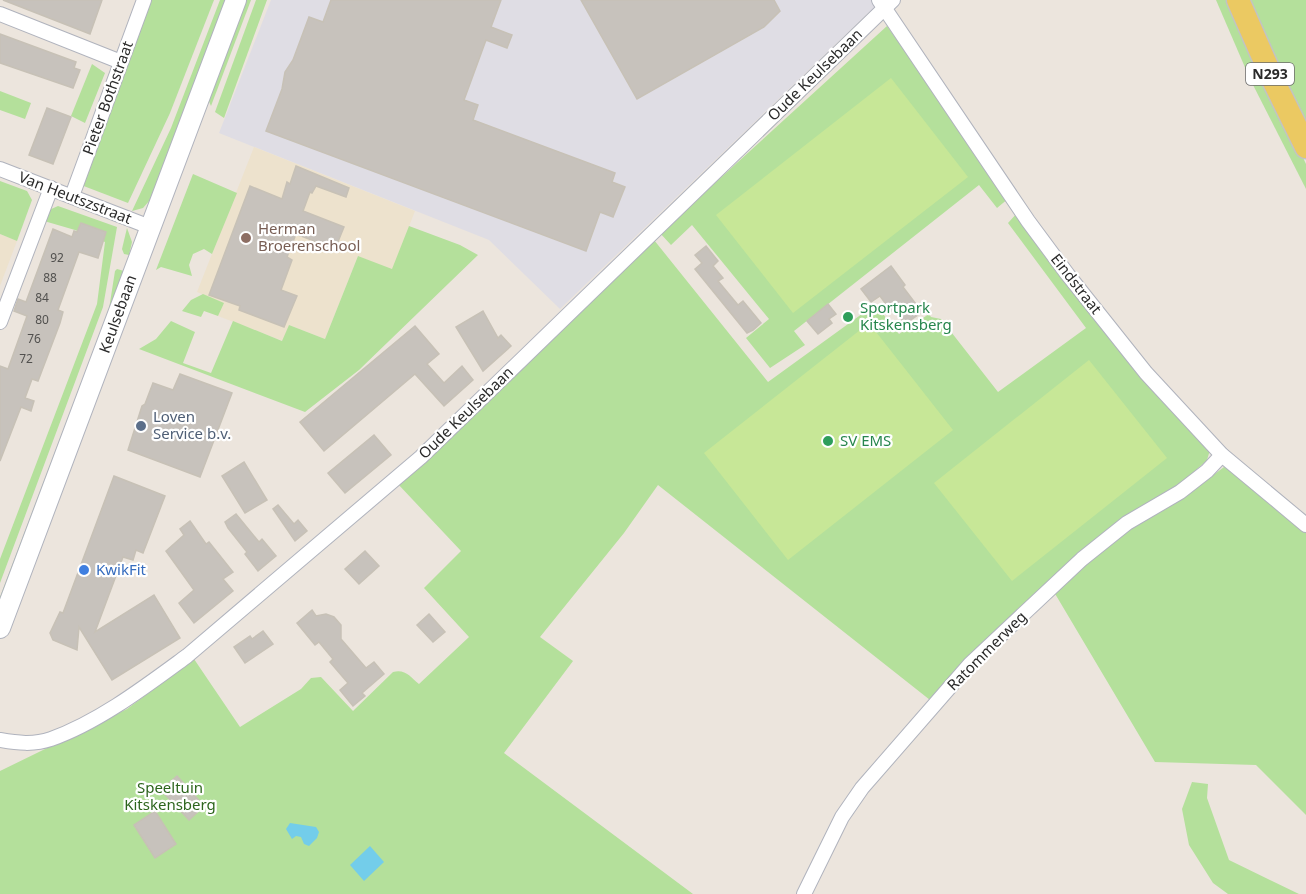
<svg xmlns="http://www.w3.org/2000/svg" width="1306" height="894" font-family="'Noto Sans',sans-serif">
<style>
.industrial{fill:#dfdde4}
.education{fill:#ede2cd}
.green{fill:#b4e09b}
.pitch{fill:#c7e797}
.water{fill:#73cdea}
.building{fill:#c7c2bc;stroke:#c7c1b6;stroke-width:1.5}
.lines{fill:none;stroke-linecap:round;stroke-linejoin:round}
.street-casing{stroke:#b0b3bd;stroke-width:16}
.secondary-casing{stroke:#b0b3bd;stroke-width:22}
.primary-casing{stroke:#c3c3c3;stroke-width:25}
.street{stroke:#fff;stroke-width:14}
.secondary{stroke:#fff;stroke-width:20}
.primary{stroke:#ebc962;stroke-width:22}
.education-dot{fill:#8d6e63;stroke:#fff;stroke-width:2}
.leisure-dot{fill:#2e9e5b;stroke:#fff;stroke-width:2}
.service-dot{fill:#5c6f8a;stroke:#fff;stroke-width:2}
.shop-dot{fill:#3f7fe0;stroke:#fff;stroke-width:2}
.labels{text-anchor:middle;stroke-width:4.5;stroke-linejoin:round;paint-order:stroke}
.number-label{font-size:12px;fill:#51504e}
.shield{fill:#fff;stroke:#6a6a6a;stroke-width:1.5}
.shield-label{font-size:14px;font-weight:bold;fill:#2a2a2a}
.street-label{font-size:15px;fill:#2a2a2a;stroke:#fff}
.education-label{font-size:15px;fill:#785e54;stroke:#fff;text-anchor:start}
.leisure-label{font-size:15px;fill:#27864d;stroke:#fff;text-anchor:start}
.service-label{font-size:15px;fill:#4e5e75;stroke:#fff;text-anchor:start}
.shop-label{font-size:15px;fill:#366cbe;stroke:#fff;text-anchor:start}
.park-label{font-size:15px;fill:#2d651d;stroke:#fff}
</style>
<rect width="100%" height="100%" fill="#ece5dd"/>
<polygon class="industrial" points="271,0 887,0 868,13 560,309 489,240 219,133"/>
<g class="education">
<polygon points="254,147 415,211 392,270 358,256 325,339 289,325 283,341 218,316 223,303 197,292"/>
<polygon points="0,234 17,241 0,286"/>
</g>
<g class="green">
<polygon points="150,0 214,0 170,113 128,203 81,185"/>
<polygon points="220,0 227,0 150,200 143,208 132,211 171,128"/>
<polygon points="244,0 251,0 211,106 208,99"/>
<polygon points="256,0 267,0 224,118 215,112"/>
<polygon points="1216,0 1228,0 1306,164 1306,189 1250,79"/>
<polygon points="1249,0 1306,0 1306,124 1256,15"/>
<polygon points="887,26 1009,198 997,208 979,185 794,331 805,345 770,368 746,338 769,319 692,225 671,245 660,233"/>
<polygon points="92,64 105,73 85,123 71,116"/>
<polygon points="0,91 31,103 25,119 0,110"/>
<polygon points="193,174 237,193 212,254 204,249 193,254 189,265 192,276 161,267 156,270"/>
<polygon points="0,181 27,191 32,200 17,241 0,234"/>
<polygon points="58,206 117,227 103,307 0,583 0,559 97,304 105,242 75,230 44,221 49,210"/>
<path d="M1018 212 1210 450 1207 460 1184 481 1116 523 962 664 930 700 658 485 624 533 540 637 573 661 504 753 693 894H0V771L127 709 194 659 240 727 301 689 311 678 321 677 353 711 393 672C406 669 410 677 419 684L469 637 424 588 461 551 397 483 654 240 768 382 866 311 879 309 899 334 929 314 931 317 941 319 998 392 1086 328 1008 223Z"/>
<polygon points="409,226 460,245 478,255 359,370 305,412 139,349 156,339 171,321 195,332 183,363 211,373 233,321 282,341 289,325 325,339 358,256 392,269"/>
<polygon points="127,228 132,242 129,255 124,254 122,249"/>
<polygon points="117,269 124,271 0,603 0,597 109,309 115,271"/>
<polygon points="203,294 224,303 218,316 204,311 201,317 182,311 191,300"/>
<polygon points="1224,467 1232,468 1306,529 1306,815 1256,765 1155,762 1054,592 1123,534 1187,495"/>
<polygon points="1192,782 1208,784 1207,798 1229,860 1299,894 1228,894 1213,883 1189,845 1182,809"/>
</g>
<g class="pitch">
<polygon points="891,78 968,177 793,313 716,215"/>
<polygon points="869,323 953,430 788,560 704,453"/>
<polygon points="1089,360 1167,458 1012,581 934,483"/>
</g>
<g class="water">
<polygon points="290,823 316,827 319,832 317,838 309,846 304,844 301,837 296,836 292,839 286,829"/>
<polygon points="370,846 384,862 364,881 350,865"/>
</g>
<g class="building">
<polygon points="3,0 102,0 90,34"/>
<polygon points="331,0 501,0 491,27 512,35 507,48 486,40 464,100 478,105 473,120 615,173 612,182 625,187 613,217 600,212 586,251 266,131 282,89 285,72 293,60 309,17 323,22"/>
<polygon points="581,0 774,0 780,11 764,27 637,99"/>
<polygon points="0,34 76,62 74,68 80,70 73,88 0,63"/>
<polygon points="47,108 71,117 53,164 29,155"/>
<polygon points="296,166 349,188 346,197 316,186 312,193 310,192 303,211 344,227 335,249 296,234 287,257 292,260 281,290 297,296 284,327 239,310 240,306 209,295 250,186 282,199 287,182 290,184"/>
<polygon points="81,223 106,232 98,258 79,252 58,310 63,312 60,323 38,381 32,379 25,398 34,401 31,411 21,407 0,461 0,366 8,369 27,316 14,311 18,299 26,302 53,229 72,237 74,231 77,232"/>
<polygon points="706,246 718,261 713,266 723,278 718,281 738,305 743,301 761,323 753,330 747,333 695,269 702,263 695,255"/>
<polygon points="891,266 905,285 903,287 922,312 905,324 894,309 891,311 880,296 871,302 861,289"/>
<polygon points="828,304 836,314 829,319 832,323 818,334 807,321"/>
<polygon points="483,311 498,338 501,335 511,346 483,371 456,327"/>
<polygon points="415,326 439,354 427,364 444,383 462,366 473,380 444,406 415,374 324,451 300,422"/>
<polygon points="180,374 232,393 200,477 128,450 142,406 145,404 153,383 173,390"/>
<polygon points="374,435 391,455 345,493 328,473"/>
<polygon points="244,462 267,500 245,513 222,476"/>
<polygon points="114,476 165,496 143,553 136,550 133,560 123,557 95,632 154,595 180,638 112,680 79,627 77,650 53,640 50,633 60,612 63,613"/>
<polygon points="278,505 294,524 298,520 307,531 295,541 273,509"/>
<polygon points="236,514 259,542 262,539 276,556 258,571 245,554 247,552 228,528 225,522"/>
<polygon points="190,521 206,544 209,542 233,572 223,579 233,591 194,623 179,603 194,590 166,551 184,535 180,529"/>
<polygon points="365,551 379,566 359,584 345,569"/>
<polygon points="312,610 316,616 326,614 334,617 341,625 341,639 366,668 374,662 384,674 362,693 365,696 353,706 340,690 348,683 330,662 333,659 319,642 315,645 297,623"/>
<polygon points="429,614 445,632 433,642 417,625"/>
<polygon points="263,631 273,644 245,663 234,647 250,636 252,639"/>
<polygon points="177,776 204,806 189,820 161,790"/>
<polygon points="155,811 176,844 155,858 134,825"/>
</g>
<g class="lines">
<g class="street-casing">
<g id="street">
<polyline points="879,0 1028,221 1068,275 1146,373 1222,455 1306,525"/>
<polyline points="0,14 121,62"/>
<polyline points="0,169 150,227"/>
<polyline points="72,196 144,0"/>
<polyline points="0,322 51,188"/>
<path d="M0 740C17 743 34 745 51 739 99 722 146 686 187 656L421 457 893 0"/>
<polyline points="804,894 842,817 862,788 970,664 1082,559 1127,523 1180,492 1207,471 1222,455"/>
</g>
</g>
<g class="secondary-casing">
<polyline id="secondary" points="0,628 236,0"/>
</g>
<g class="primary-casing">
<polyline id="primary" points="1238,0 1273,80 1306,147"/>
</g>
<use href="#street" class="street"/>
<use href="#secondary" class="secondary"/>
<use href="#primary" class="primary"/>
</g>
<circle class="education-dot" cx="246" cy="238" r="6"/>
<g class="leisure-dot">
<circle cx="848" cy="317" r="6"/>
<circle cx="828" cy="441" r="6"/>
</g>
<circle class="service-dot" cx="141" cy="426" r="6"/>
<circle class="shop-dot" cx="84" cy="570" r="6"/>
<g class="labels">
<g class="number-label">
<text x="57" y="262">92</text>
<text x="50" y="282">88</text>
<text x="42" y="302">84</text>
<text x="42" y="324">80</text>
<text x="34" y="343">76</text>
<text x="26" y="363">72</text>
</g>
<rect class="shield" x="1246" y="63" width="48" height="22" rx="4.5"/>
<g class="shield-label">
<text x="1270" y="79">N293</text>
</g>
<g class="street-label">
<text transform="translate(815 75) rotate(-44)" y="5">Oude Keulsebaan</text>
<text transform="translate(108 98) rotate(-70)" y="5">Pieter Bothstraat</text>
<text transform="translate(75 198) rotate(21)" y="5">Van Heutszstraat</text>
<text transform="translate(1076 284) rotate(52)" y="5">Eindstraat</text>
<text transform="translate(118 314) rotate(-70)" y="5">Keulsebaan</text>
<text transform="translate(466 413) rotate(-44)" y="5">Oude Keulsebaan</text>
<text transform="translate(987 651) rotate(-45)" y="5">Ratommerweg</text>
</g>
<g class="education-label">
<text x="258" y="234">Herman<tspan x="258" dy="17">Broerenschool</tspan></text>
</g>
<g class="leisure-label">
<text x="860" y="313">Sportpark<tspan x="860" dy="17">Kitskensberg</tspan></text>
<text x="840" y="446">SV EMS</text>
</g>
<g class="service-label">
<text x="153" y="422">Loven<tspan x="153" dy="17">Service b.v.</tspan></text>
</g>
<g class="shop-label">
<text x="96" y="575">KwikFit</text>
</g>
<g class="park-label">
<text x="170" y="793">Speeltuin<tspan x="170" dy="17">Kitskensberg</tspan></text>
</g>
</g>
</svg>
